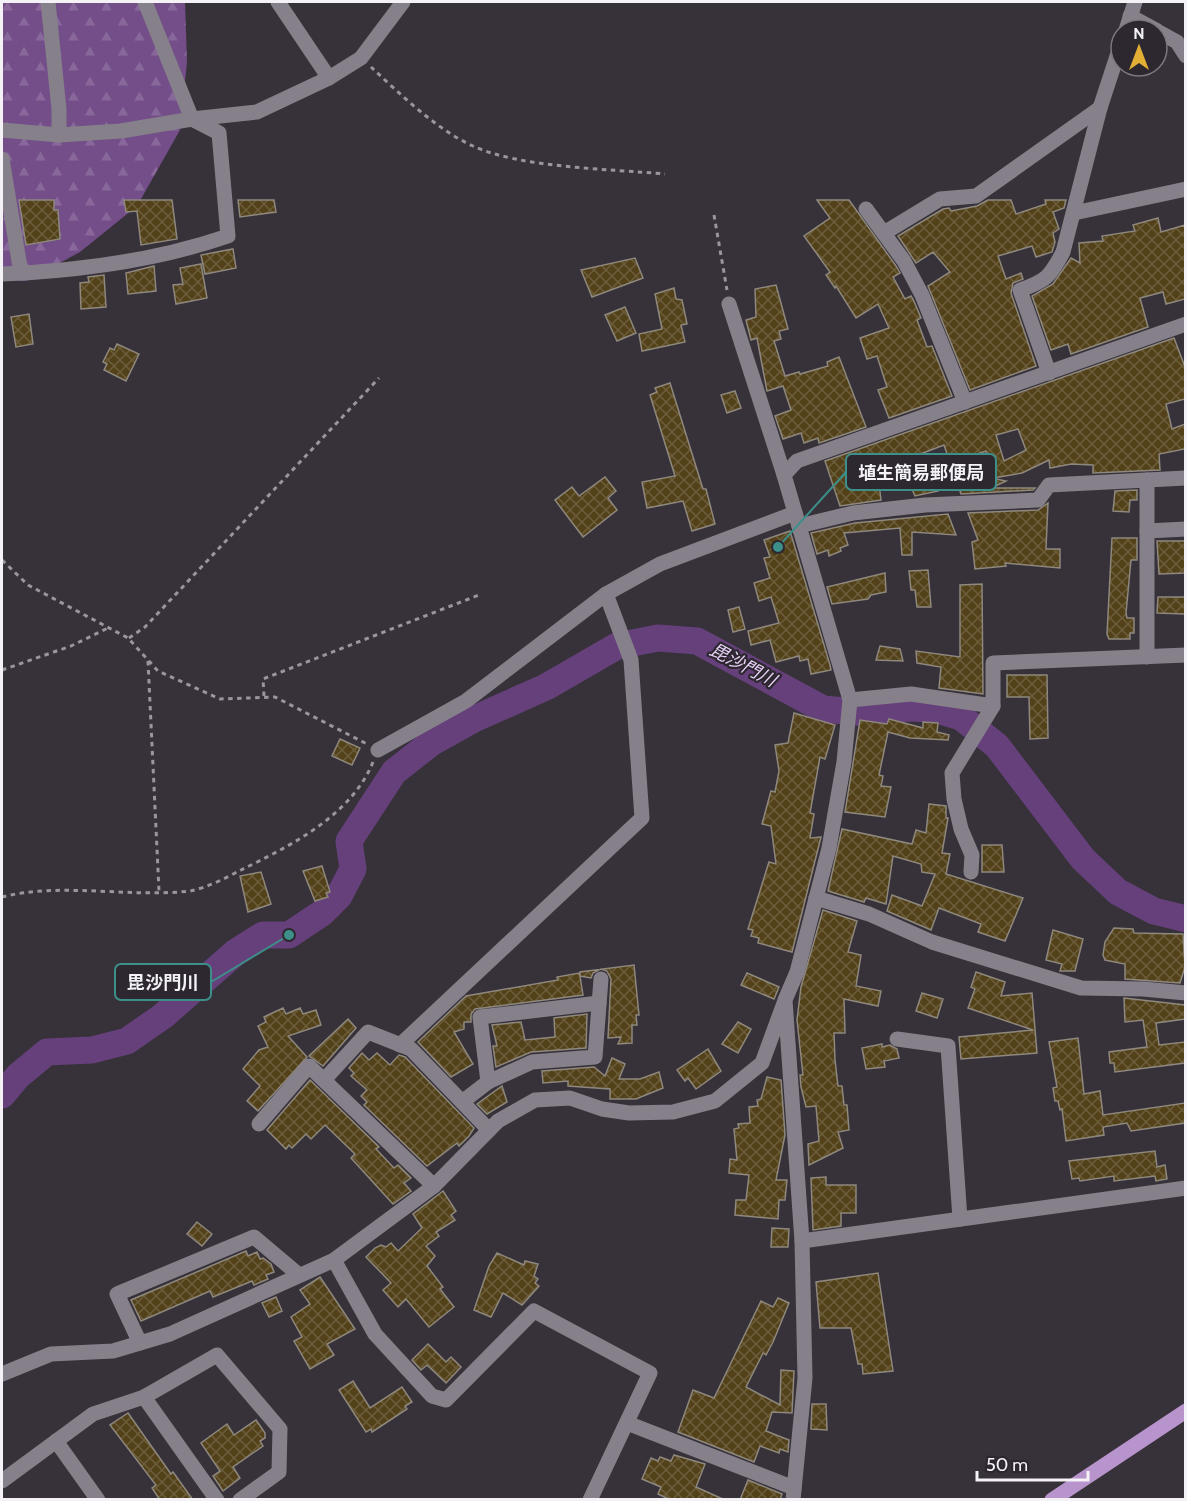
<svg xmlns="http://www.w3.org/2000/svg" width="1187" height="1501" font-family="Cabin,'Noto Sans JP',sans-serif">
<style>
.forest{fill:url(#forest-firs)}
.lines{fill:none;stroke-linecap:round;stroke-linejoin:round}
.river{stroke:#65407a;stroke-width:27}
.building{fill:url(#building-cross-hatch);stroke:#8e887d;stroke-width:1.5;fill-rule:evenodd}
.path{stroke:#9a969d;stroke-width:3;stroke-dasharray:4.5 4.5;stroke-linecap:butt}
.minor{stroke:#86808a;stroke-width:15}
.major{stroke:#b794cb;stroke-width:15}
.labels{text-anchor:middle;stroke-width:4.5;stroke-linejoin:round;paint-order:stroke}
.water-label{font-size:18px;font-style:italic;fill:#e8d2f6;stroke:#2d2730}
.leader{fill:none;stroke:#3d8f89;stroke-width:2}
.callout-dot{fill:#3d8f89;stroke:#2d2730;stroke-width:2}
.callout{fill:#2d2730;stroke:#3d8f89;stroke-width:2}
.callout-label{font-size:18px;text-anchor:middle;font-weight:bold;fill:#f4f1f7}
</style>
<defs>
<pattern id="forest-firs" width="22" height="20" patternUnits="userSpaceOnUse" patternTransform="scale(1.5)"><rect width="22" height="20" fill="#734e89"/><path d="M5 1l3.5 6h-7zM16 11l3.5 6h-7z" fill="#88689a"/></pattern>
<pattern id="building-cross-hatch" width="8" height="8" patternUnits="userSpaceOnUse" patternTransform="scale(1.5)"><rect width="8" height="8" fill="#534119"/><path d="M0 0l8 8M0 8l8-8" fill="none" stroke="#6c5d3b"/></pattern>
</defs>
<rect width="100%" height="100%" fill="#37313a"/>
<polygon class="forest" points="2,2 185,2 187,62 180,130 137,206 80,252 26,281 2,279"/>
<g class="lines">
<polyline class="river" points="2,1095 18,1076 47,1052 92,1050 127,1041 163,1016 236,952 263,935 289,935 322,913 339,896 353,869 349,841 394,772 431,743 474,719 546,687 617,646 658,638 697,641 823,709 868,713 908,708 934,709 961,717 997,746 1083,859 1118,892 1154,911 1186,919"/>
</g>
<g class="building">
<polygon points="19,200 54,200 54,210 58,210 60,239 26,245"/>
<polygon points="124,200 172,200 177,239 141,245 137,211 126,212"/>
<polygon points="238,200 274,200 276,212 240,217"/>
<polygon points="817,200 849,200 896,266 900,273 893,277 905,299 911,296 913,299 921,318 917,320 927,347 932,346 952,396 889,418 878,390 887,387 877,356 867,359 860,338 889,328 878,304 856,318 836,286 835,288 826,275 830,272 804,236 830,218"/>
<polygon points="988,200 1011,200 1016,214 1046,204 1045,200 1066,200 1064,208 1053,212 1059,229 1053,233 1055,242 1052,252 1036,257 1032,246 998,256 1006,279 1021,273 1023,279 1013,283 1011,293 1036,366 970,390 928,286 950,272 933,252 916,263 898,236 943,209 949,208 951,211 977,206"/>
<polygon points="1158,218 1161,232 1185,225 1185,299 1166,304 1163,292 1140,298 1148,327 1071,354 1068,344 1051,350 1032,296 1053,284 1071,258 1080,263 1079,243 1103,241 1102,236 1135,231 1133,225"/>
<polygon points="233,249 236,268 205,274 201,255"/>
<polygon points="635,258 643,278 592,297 581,270"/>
<polygon points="201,264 207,298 176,304 173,285 183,284 180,268"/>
<polygon points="154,266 156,291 128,294 126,273"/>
<polygon points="104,275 106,307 81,309 80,283 89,282 88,277"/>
<polygon points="776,285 788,329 779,331 781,339 774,341 785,376 799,372 800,374 828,366 827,362 839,357 866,427 819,443 818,438 804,443 801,433 783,439 775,416 791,410 783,386 767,391 757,338 751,340 746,320 756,317 755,289"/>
<polygon points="674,288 676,299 682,300 687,324 681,325 685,342 642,351 639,334 662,329 655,294"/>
<polygon points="625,307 636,333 617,341 605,315"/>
<polygon points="29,314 33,344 16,347 11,317"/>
<path d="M1174 338 1185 367V399L1166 404 1172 429 1185 424V449L1159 454 1160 470 1093 473V465L1071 464 1050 468 1049 460 1022 473 994 478 986 451 963 459 970 480 981 476 1006 481 991 488H1035L1033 490 961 494 944 445 923 453 938 491 915 496 906 475 879 484 881 500 840 506 825 461ZM1018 429 1026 450 1004 461 996 435Z"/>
<polygon points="117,344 139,354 126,381 104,370 107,364 103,362 110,348 114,350"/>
<polygon points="670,383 703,489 706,489 715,524 692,531 683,501 647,508 642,482 675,476 650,395 657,392 655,388"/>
<polygon points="735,391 741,408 727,413 721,395"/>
<polygon points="605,477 616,491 608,498 617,510 583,537 555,500 572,487 579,496"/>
<polygon points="1137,490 1137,500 1130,500 1129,512 1113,511 1115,491"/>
<polygon points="1048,503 1046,549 1060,549 1060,568 1005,563 1006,566 975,569 972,542 978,540 968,513 1038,510"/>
<polygon points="948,514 956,535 912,532 912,555 902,555 900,528 844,533 848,545 840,548 841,551 829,556 828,550 817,554 811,533 855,523"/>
<polygon points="790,531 830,665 831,670 811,674 808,659 800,661 799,656 776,662 770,640 751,645 748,631 779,623 771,597 759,601 754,583 770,578 764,558 770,557 764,540"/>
<polygon points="1112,538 1137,538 1137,560 1131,560 1126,613 1127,618 1134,618 1134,633 1130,633 1130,639 1109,639 1107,634"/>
<polygon points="1157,541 1185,541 1185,573 1159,574"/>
<polygon points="928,570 931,607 917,607 915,590 911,590 909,571"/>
<polygon points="885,573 886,592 871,595 868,599 832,604 827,587"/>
<polygon points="982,584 983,694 939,688 941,667 917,663 916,651 960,657 960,585"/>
<polygon points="1158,597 1185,597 1185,614 1157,613"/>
<polygon points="739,607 745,629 733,632 728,610"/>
<polygon points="880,646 900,649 903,661 876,660"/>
<polygon points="1007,675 1047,675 1048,738 1030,739 1029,697 1007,697"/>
<polygon points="794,713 835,725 825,759 820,757 810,813 814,814 810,838 821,837 792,952 758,943 759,938 751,936 753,930 748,929 769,862 776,864 771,826 762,824 771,791 775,792 779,771 775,745 788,743"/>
<polygon points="889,719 923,728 923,722 938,723 937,732 949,735 948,740 910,738 888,732 879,775 883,776 881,786 891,787 885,817 845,812 860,720 887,724"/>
<polygon points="340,739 360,748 352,765 332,756"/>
<polygon points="929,804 946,806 946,818 948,818 942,853 950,854 946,874 1023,898 1005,941 978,932 981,924 939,908 931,930 887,911 892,895 922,906 935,874 922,872 921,864 893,856 886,904 866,898 864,902 828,891 842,829 912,844 916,830 926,833"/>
<polygon points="982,845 1002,845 1004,872 982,872"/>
<polygon points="322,866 330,892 326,893 328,897 315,901 303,871"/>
<polygon points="261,872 271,904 248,912 240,876"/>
<polygon points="823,910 857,921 848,952 861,955 856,986 881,991 878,1006 844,999 845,1033 834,1033 835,1060 838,1086 842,1086 844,1105 847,1105 849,1130 838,1132 843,1148 809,1165 808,1144 819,1141 816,1106 806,1107 801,1087 800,1075 803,1075 797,1020 801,987"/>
<polygon points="1114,928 1133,929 1134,933 1183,934 1185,967 1180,983 1125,979 1125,964 1105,960 1103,955 1105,942"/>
<polygon points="1053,930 1083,939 1075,971 1060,971 1062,964 1046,960"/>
<polygon points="634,965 639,1015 636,1015 637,1025 632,1025 632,1043 618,1044 621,1037 608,1038 611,979 607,971 601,969 593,973 591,978 580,976 583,995 475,1009 471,1014 471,1022 464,1022 464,1029 454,1032 473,1064 451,1077 418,1042 466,996 558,980 557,977 579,973 580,976 580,972"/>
<polygon points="976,972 1005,982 1001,996 1032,993 1037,1053 961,1059 959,1037 1033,1030 968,1008 975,989 971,987"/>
<polygon points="747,973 779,987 774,999 741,985"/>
<polygon points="922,993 943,999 937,1018 916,1011"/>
<polygon points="1124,998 1185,1005 1185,1019 1156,1023 1159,1045 1185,1042 1185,1063 1115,1072 1114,1063 1110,1063 1109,1052 1147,1047 1143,1020 1125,1022"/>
<polygon points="283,1008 286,1014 300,1008 303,1014 316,1010 321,1025 288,1036 307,1057 258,1111 247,1101 260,1086 243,1069 259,1050 268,1047 258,1026 266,1022 264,1017"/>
<polygon points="587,1014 586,1048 531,1052 496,1067 493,1046 497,1046 492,1025 521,1022 525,1040 555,1037 554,1018"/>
<polygon points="348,1019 356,1028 323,1066 309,1056"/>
<polygon points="738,1022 751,1029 738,1053 722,1044"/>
<polygon points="1078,1038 1084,1094 1100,1091 1103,1115 1185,1103 1185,1123 1131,1131 1127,1123 1103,1127 1104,1135 1066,1141 1062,1109 1060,1110 1058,1101 1055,1101 1053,1088 1057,1087 1049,1042"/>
<polygon points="882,1044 882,1047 890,1045 897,1049 899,1058 884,1061 885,1067 866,1069 862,1048"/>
<polygon points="708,1049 721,1071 696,1089 688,1078 685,1081 677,1070"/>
<polygon points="362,1053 369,1060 377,1053 390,1065 399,1055 405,1057 474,1128 469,1136 459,1146 457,1143 427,1166 364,1105 367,1102 361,1096 367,1090 351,1076 354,1073 349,1068"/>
<polygon points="612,1058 625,1064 619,1079 640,1079 659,1072 663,1088 636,1099 610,1099 610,1089 568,1086 568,1081 543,1083 542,1071 594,1067 605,1076"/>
<polygon points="767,1077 781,1080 785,1135 776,1180 787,1180 785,1200 779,1200 778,1219 735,1215 736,1200 746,1200 749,1175 729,1173 730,1159 737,1160 734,1129 739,1128 738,1124 750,1123 749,1107 758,1106 757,1100 761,1099"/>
<polygon points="310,1080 379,1147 376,1149 394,1168 398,1165 411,1178 404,1183 411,1191 393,1204 351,1158 355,1154 325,1125 311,1139 306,1134 292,1148 289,1145 286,1149 267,1130"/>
<polygon points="502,1086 507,1102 487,1114 477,1104"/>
<polygon points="1155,1151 1157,1167 1165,1165 1167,1179 1156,1181 1155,1176 1114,1181 1114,1176 1080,1181 1079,1178 1072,1179 1069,1161"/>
<polygon points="826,1177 826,1185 856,1185 856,1213 841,1213 841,1226 813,1230 811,1178"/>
<polygon points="443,1191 456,1211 451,1215 455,1220 436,1232 439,1236 426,1246 435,1256 427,1266 443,1287 440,1289 454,1307 429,1327 406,1299 398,1307 383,1290 391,1283 366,1257 375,1248 381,1245 386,1247 391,1243 398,1251 422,1228 413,1214"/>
<polygon points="197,1222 212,1234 202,1246 187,1234"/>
<polygon points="772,1228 789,1229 788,1247 771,1247"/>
<polygon points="246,1251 248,1256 257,1252 260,1259 263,1258 271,1264 274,1272 266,1275 268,1279 254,1285 252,1281 213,1297 210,1291 141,1321 131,1300"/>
<polygon points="497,1253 524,1265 525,1261 538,1264 534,1276 538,1279 535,1283 539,1286 522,1305 503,1293 491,1317 474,1310 489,1266"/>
<polygon points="878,1273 893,1371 863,1374 862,1364 858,1364 851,1328 820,1328 816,1282"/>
<polygon points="320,1277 355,1329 327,1344 334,1355 310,1369 294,1341 302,1337 291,1317 310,1304 300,1290"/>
<polygon points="276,1297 282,1311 269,1317 262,1303"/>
<polygon points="778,1298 789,1303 773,1342 766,1355 763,1353 746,1387 780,1405 781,1370 794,1371 792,1413 772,1412 766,1431 789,1440 788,1452 780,1449 779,1453 760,1446 754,1462 678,1432 693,1390 714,1398 761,1301 773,1307"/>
<polygon points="428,1344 446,1362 451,1357 461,1367 446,1383 427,1365 421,1370 412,1360"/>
<polygon points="353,1381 370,1408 402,1387 412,1402 405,1406 407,1409 372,1432 371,1429 366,1432 339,1390"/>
<polygon points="812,1404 826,1404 827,1430 811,1429"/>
<polygon points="128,1413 171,1474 173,1472 193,1500 160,1500 152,1488 156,1485 110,1425"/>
<polygon points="256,1420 265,1433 265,1438 260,1441 263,1446 233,1467 240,1478 223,1491 213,1476 220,1471 201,1443 227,1424 234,1435"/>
<polygon points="674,1455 705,1464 696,1487 725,1500 671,1500 658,1494 661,1487 642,1479 651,1458 658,1461 660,1457 671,1461"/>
<polygon points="748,1480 782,1494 780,1500 740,1500"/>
</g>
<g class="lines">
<g class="path">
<path d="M371 67C400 94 437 130 473 146 520 168 611 169 665 174"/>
<polyline points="714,215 727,290"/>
<polyline points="2,560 28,585 128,638 158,671 220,699 275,697 367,744"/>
<polyline points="129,638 145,627 379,378"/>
<polyline points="148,661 159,891"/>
<polyline points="2,670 71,646 108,628"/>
<polyline points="264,696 263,679 479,595"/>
<path d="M2 897C59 882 130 898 190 891 206 888 226 878 241 870 290 846 351 816 373 762"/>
</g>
<g class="minor">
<polyline points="48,2 59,109 59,135"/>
<polyline points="278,2 329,78"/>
<polyline points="1130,16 1156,30"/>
<polyline points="1126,30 1135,2"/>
<polyline points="1157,31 1177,42 1186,56"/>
<polyline points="2,130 59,135 121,131 192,119 257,112 329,78 361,58 403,2"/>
<polyline points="2,159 21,273"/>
<polyline points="866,209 904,261 922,295 965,402"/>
<polyline points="1074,213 1186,189"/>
<polyline points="884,233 940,199 976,196 1100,108"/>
<path d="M2 274C78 271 155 261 228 236L219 133 192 119 145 2"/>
<polyline points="729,304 784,475"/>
<path d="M1049 373 1020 290C1046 281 1050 277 1063 252L1100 108 1121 44"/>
<polyline points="799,526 853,513 925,505 1038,500 1049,485 1186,478"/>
<polyline points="1147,531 1147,480"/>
<polyline points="1147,657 1147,531 1186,529"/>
<polyline points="850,700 911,694 993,706 993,663 1186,655"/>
<polyline points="378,750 466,701 606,594 660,564 795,513"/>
<polyline points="971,872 972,855 961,829 954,799 952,773 993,706"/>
<polyline points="816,898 869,914 932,942 1081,988 1143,989 1186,993"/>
<polyline points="897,1039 948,1046 960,1219"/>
<polyline points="400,1045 642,818 631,660 606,594"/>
<polyline points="324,1080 368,1032 411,1049 489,1130"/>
<polyline points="488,1082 532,1062 595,1057 601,979"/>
<polyline points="462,1102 488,1082 480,1017 599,1003"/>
<polyline points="259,1124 309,1066 434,1186"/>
<polyline points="802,1241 1186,1188"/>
<polyline points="334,1260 375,1334 432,1396 446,1400 534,1311 650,1373 590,1500"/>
<polyline points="140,1343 117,1294 254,1237 299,1275"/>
<polyline points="2,1374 51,1354 113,1351 170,1334 334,1260 434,1186 498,1121 535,1100 570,1098 602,1109 629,1113 673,1112 715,1101 762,1063 784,1003"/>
<polyline points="144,1397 217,1500"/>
<polyline points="627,1423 794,1488"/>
<polyline points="56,1441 98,1500"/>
<polyline points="2,1481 93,1414 144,1397 217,1355 280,1429 279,1472 240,1500"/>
<polyline points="793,1500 805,1378 802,1241 785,1000 797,972 829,848 844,762 850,700 784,475 797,461 1186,324"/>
</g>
<polyline class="major" points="1052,1500 1186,1411"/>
</g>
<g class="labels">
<g class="water-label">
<text transform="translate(743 665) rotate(28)" y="6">毘沙門川</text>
</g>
</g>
<path class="leader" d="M778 547L846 472M289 935L211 982"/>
<g class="callout-dot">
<circle cx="778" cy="547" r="6"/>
<circle cx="289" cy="935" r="6"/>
</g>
<g class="callout">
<rect x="846" y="454" width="150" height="36" rx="6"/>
<rect x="115" y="964" width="96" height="36" rx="6"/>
</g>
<g class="callout-label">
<text x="921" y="479">埴生簡易郵便局</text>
<text x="163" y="989">毘沙門川</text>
</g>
<rect width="1187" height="1501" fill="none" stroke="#f4f1f7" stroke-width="6"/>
<g transform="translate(1139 48)"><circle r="28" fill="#2d2730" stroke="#7d7880" stroke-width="1.5"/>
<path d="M0-4.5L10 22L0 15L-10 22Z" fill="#e2ae34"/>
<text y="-9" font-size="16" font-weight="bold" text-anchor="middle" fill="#f4f1f7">N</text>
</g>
<path d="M977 1471v9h111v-9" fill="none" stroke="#f4f1f7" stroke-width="3"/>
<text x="986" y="1471" font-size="18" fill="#f4f1f7" stroke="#2d2730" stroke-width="4.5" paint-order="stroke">50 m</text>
</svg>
